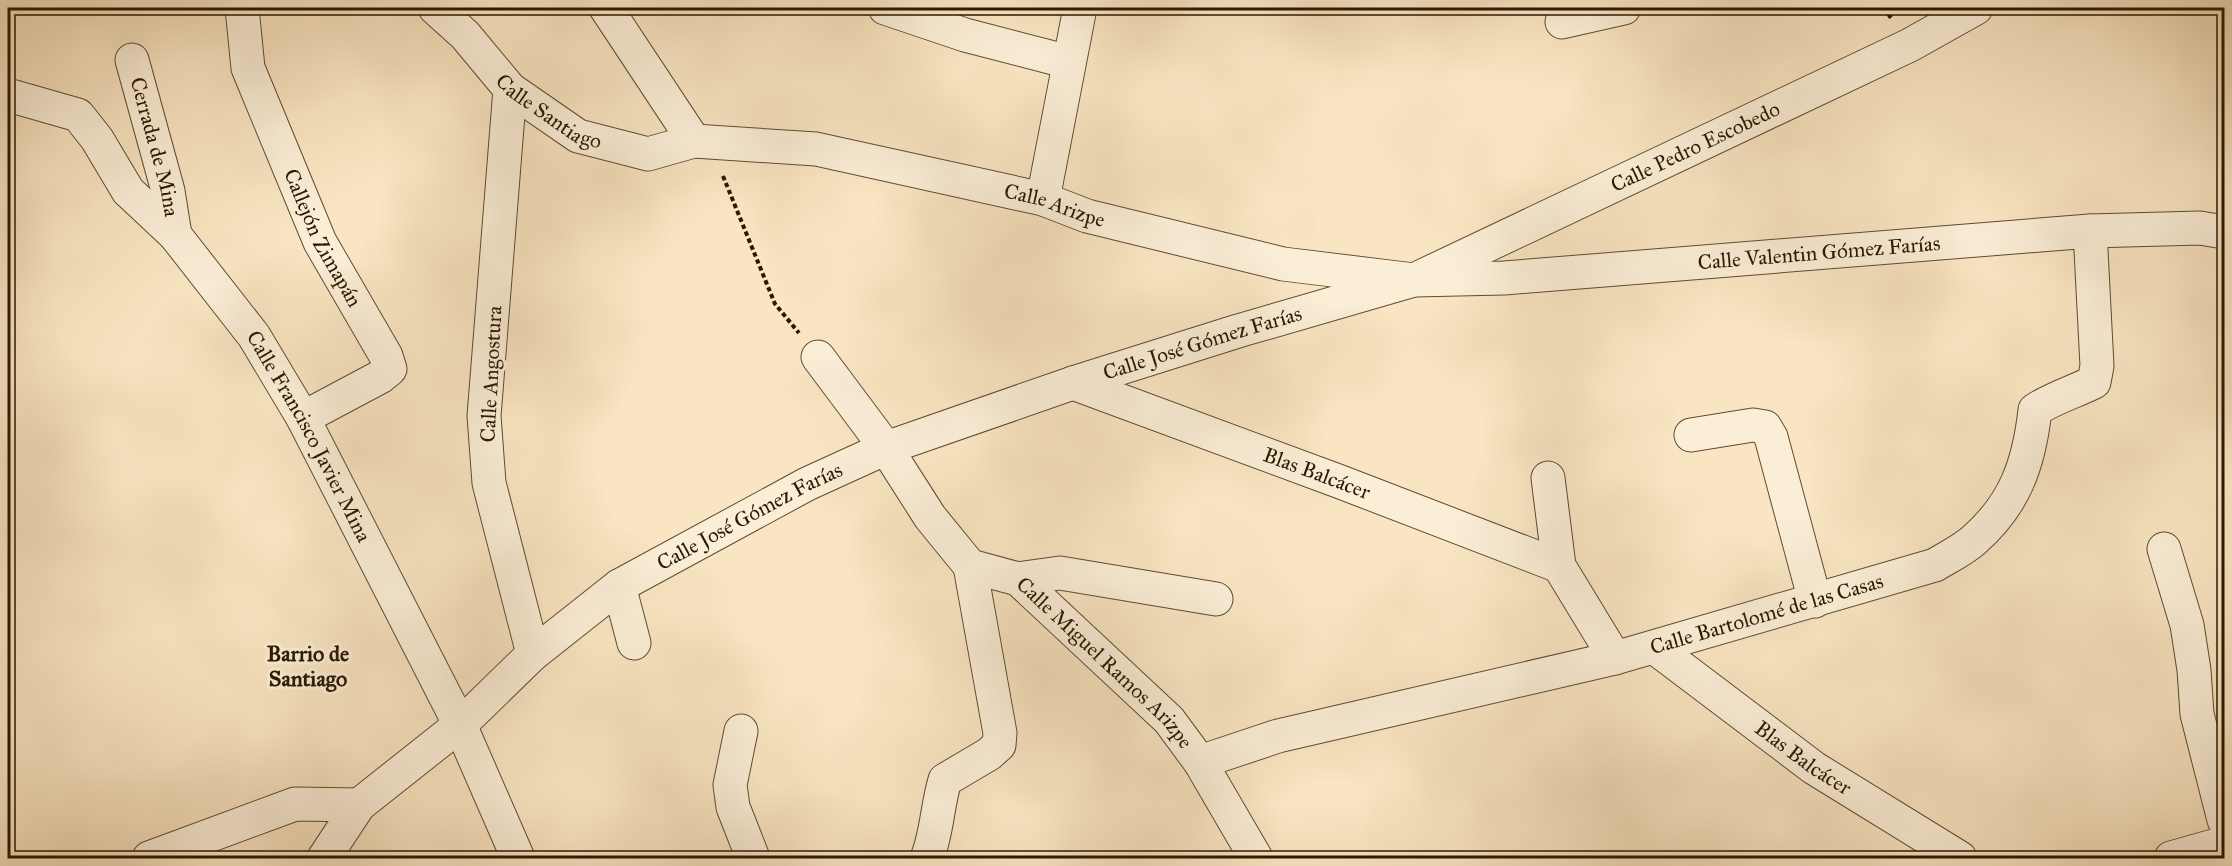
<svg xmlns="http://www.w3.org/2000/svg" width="2232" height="866" font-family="'IM FELL Great Primer',serif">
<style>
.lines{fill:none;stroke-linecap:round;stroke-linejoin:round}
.minor-casing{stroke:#5e4b31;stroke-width:35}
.path{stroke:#2a1801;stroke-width:4;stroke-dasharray:4.5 3;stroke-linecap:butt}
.minor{stroke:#fbeed7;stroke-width:33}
.labels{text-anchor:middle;stroke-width:6;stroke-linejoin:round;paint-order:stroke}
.street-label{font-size:21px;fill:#2a1801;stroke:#fbeed7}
.neighbourhood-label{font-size:22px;font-weight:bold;fill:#2a1801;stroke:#fbeed7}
</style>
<rect width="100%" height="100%" fill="#f9e5c2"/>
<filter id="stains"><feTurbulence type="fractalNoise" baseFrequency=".00333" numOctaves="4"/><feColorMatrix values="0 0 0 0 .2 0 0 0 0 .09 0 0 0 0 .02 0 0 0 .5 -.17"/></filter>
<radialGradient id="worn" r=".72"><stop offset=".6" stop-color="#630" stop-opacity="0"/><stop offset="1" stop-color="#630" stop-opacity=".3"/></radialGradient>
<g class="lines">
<g class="minor-casing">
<g id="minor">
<path id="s1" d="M242 8 248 68 320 242 386 356 390 369 380 377 303 418"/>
<path id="s2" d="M435 8 465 35 510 89 578 136 648 154 694 141 816 149 1043 199 1087 216 1283 264 1414 280 1504 278 2090 231 2200 228 2224 232"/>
<polyline points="606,8 694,141"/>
<polyline points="885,8 965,35 1069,62"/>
<polyline points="1562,22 1624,8"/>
<path id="s3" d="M132 60 168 191 175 235"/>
<polyline points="510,89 484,416 489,483 533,654"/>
<path id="s4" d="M8 95 78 115 97 139 128 191 175 235 254 336 303 418 460 725 518 858"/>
<polyline points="1043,199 1080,8"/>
<path id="s5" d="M818 357 886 448 930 517 970 566 1018 579 1169 720 1200 762 1256 858"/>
<path id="s6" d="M1073 383 1338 481 1559 566 1615 658"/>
<polyline points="1691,435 1753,425 1765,427 1771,437 1815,601"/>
<polyline points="1548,478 1559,566"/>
<polyline points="2164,549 2187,625 2194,670 2197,714 2224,820"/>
<polyline points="1018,579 1060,573 1216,599"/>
<polyline points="619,586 634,643"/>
<path id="s7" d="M1654 647 1814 768 1960 858"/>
<polyline points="741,731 730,785 733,807 753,858"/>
<path id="s8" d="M1200 762 1278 736 1615 658 1935 565C1948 557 1963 550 1974 540 2015 504 2029 464 2035 410 2053 398 2074 392 2094 382L2097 366 2090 231"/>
<polyline points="149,858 295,804 359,805"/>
<path id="s9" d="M324 858 359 805 460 725 533 654 619 586 807 484 886 448 1073 383 1238 331 1414 280 1910 45 1976 8"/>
<path d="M927 858C937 834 937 806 945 780L989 754 999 745 1000 733 970 566"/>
<polyline points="2171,858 2224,843"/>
</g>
</g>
<g class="path">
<polyline points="1884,8 1891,18"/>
<polyline points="723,176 775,304 799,333"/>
</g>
<use href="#minor" class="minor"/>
</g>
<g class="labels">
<g class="street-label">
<text dy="7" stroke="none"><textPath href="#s2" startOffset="156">Calle Santiago</textPath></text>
<text dy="7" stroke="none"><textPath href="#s3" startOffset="90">Cerrada de Mina</textPath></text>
<text dy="7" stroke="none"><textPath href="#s9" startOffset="1570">Calle Pedro Escobedo</textPath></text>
<text dy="7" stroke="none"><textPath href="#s2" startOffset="681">Calle Arizpe</textPath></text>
<text dy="7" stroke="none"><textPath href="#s1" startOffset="246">Callejón Zimapán</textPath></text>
<text dy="7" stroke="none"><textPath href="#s2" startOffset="1455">Calle Valentin Gómez Farías</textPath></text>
<text dy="7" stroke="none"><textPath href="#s9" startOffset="1038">Calle José Gómez Farías</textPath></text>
<text transform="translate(491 374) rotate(-87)" y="7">Calle Angostura</text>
<text dy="7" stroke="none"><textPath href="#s4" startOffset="471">Calle Francisco Javier Mina</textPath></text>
<text dy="7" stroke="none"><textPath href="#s6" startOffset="260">Blas Balcácer</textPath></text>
<text dy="7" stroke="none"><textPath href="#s9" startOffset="552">Calle José Gómez Farías</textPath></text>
<text dy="7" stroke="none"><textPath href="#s8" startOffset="586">Calle Bartolomé de las Casas</textPath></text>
<text dy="7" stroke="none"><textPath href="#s5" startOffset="429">Calle Miguel Ramos Arizpe</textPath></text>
<text dy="7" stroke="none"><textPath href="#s7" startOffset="186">Blas Balcácer</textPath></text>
</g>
<g class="neighbourhood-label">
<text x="308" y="661">Barrio de<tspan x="308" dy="25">Santiago</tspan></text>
</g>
</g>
<rect width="2232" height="866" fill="none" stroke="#f9e5c2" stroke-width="30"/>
<rect x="9" y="9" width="2214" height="848" fill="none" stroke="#2a1801" stroke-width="3"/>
<rect x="15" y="15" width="2202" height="836" fill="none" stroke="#2a1801" stroke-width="1.5"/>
<rect width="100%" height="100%" filter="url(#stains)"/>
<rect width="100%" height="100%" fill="url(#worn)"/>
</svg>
